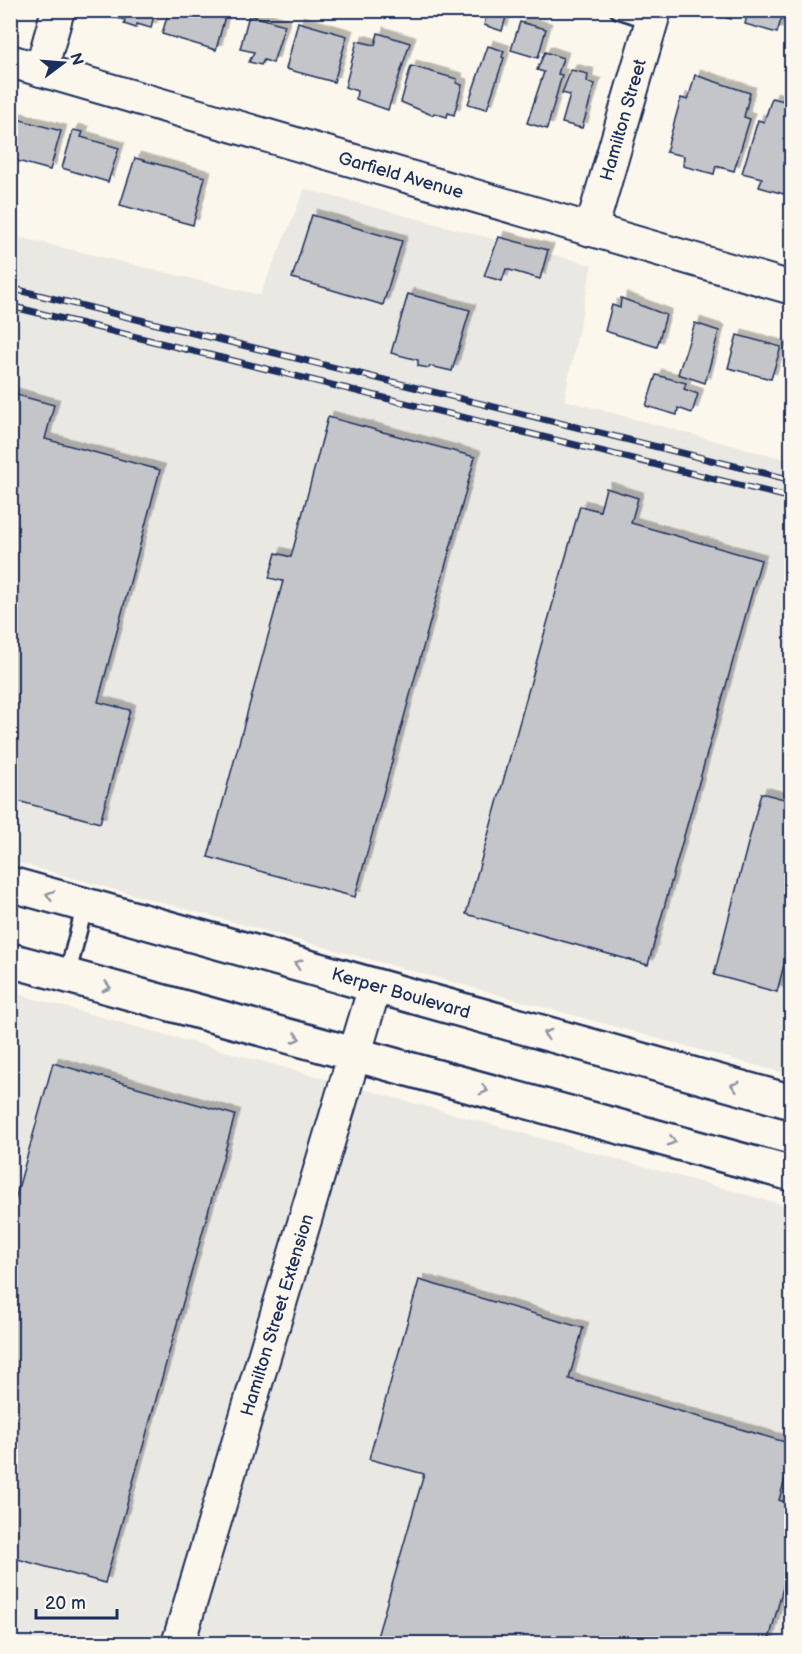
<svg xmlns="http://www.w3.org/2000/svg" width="802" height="1654" font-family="'Balsamiq Sans',sans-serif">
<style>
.built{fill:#eae8e2}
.building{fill:#c3c5c9;stroke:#1b2f5e;stroke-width:1.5;filter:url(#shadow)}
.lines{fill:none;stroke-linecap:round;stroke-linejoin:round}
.service-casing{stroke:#1b2f5e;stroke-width:20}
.minor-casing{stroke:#1b2f5e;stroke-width:36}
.tertiary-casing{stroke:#1b2f5e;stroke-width:38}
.service{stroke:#fbf7ec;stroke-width:15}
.minor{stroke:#fbf7ec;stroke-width:32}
.tertiary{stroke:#fbf7ec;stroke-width:33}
.rail-casing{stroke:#1b2f5e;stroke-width:7}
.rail{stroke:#fbf7ec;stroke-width:4.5;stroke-dasharray:14;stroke-linecap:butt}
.oneway{stroke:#8b93a5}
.labels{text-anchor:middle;stroke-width:5;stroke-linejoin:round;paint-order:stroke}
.street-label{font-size:18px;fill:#1b2f5e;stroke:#fbf7ec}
</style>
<defs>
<filter id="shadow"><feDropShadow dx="5.5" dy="-5.5" stdDeviation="0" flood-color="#0004"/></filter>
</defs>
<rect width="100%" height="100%" fill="#fbf7ec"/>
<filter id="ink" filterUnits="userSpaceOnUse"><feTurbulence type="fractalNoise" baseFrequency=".0167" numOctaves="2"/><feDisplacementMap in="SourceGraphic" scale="12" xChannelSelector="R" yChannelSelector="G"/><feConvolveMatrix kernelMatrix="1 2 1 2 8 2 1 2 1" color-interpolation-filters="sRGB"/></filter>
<g filter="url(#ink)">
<g class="built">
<polygon points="305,189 592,265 564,400 791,461 791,1075 11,861 10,235 260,295"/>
<polygon points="10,992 791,1207 791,1643 11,1643"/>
</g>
<g class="building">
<polygon points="115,10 155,10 151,28 137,24 136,28 124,24 125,20 113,17"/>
<polygon points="169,10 212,10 211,13 225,16 216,50 162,34"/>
<polygon points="488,10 508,10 502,31 484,25"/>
<polygon points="702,10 733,10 731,19"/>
<polygon points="748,10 784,10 777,33 745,24"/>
<polygon points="249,15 285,25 273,63 264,60 261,65 249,62 254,52 240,49"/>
<polygon points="298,22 347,36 334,82 286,69"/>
<polygon points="520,22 546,29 538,58 511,50"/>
<polygon points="378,33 410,43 388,110 356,99 357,91 345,87 357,41 375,45"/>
<polygon points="488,46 504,51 502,57 504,58 487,109 468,104"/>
<polygon points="545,52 563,58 558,74 562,75 547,129 527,123 544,72 537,70"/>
<polygon points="411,66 457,79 456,83 462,85 454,115 448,113 447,117 434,113 432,115 401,102"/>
<polygon points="571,70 588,74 587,82 595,84 582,128 562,123 570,95 562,93"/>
<polygon points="695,75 750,93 744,117 750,119 734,171 716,166 714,174 683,166 684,156 666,152 681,98 688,100"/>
<polygon points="772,98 792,103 791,196 759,187 762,178 742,173 758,120 764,122"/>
<polygon points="10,117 61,131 50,170 10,159"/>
<polygon points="73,130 83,132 81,137 119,148 108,182 62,168"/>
<polygon points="135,158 205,177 193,225 120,205"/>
<polygon points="312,215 402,241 383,305 292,278"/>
<polygon points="499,237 548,250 540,279 506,269 502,281 484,276"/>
<polygon points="408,294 470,310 452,371 430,366 429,368 418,366 418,360 391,353"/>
<polygon points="621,298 666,315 657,347 605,331 612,305 620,308"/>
<polygon points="695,323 719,331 705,383 678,374"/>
<polygon points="737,335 781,347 771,379 728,368"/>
<polygon points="656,375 686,383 684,389 698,394 692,413 678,408 677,415 646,406"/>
<polygon points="10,393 54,405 45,439 160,470 98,702 130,710 100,823 10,799"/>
<polygon points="328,417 475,457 355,897 208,857 283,581 269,578 276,553 291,557"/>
<polygon points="606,488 638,498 631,523 761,560 648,965 466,914 580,506 600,511"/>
<polygon points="761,793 792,801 792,942 790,941 777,992 714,975"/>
<polygon points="53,1063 235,1115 105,1583 10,1557 10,1218"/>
<polygon points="419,1280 583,1328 569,1379 792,1444 792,1454 779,1500 792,1505 792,1573 787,1572 768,1644 375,1644 424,1474 369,1459"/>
</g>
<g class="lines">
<g class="service-casing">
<g id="service">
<polyline points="618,10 652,21"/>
<polyline points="67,976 85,905"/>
</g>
</g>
<g class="minor-casing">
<g id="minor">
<polyline points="10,61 792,288"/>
<polyline points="41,70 58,10"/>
<polyline points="591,230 655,10"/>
<polyline points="178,1644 375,986"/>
</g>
</g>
<g class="tertiary-casing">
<g id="tertiary">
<polyline points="10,884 792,1102"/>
<polyline points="10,960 792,1174"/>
</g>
</g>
<use href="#service" class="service"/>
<use href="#minor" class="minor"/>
<use href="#tertiary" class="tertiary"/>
<g class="rail-casing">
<g id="rail">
<polyline points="10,288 792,480"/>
<polyline points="10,306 792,498"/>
</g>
</g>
<use href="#rail" class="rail"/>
</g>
<defs><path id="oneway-chevron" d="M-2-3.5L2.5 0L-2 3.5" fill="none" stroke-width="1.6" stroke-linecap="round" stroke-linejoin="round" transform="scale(1.5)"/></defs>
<g class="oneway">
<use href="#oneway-chevron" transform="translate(50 895) rotate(-164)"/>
<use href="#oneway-chevron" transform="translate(298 964) rotate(-164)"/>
<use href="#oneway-chevron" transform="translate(107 987) rotate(15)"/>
<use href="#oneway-chevron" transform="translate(547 1034) rotate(-164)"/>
<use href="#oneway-chevron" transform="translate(296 1038) rotate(15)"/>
<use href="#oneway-chevron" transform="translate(735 1086) rotate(-164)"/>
<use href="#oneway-chevron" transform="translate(484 1090) rotate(15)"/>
<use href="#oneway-chevron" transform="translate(672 1141) rotate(15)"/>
</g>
</g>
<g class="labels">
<g class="street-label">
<text transform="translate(623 120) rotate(-74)" y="6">Hamilton Street</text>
<text transform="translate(401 175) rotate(16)" y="6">Garfield Avenue</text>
<text transform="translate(401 993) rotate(16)" y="6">Kerper Boulevard</text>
<text transform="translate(277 1315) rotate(-73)" y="6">Hamilton Street Extension</text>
</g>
</g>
<rect width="802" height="1654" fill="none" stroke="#fbf7ec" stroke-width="36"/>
<rect x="18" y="18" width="766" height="1618" fill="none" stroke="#1b2f5e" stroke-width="2" filter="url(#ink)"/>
<g transform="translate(63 63) rotate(74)" stroke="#fbf7ec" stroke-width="4.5" paint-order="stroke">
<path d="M0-4.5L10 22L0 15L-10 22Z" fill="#1b2f5e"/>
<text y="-9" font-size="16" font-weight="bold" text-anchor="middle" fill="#1b2f5e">N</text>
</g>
<path d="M36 1609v9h81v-9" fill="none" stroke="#1b2f5e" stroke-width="3"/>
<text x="45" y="1609" font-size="18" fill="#1b2f5e" stroke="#fbf7ec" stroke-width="4.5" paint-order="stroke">20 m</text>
</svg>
